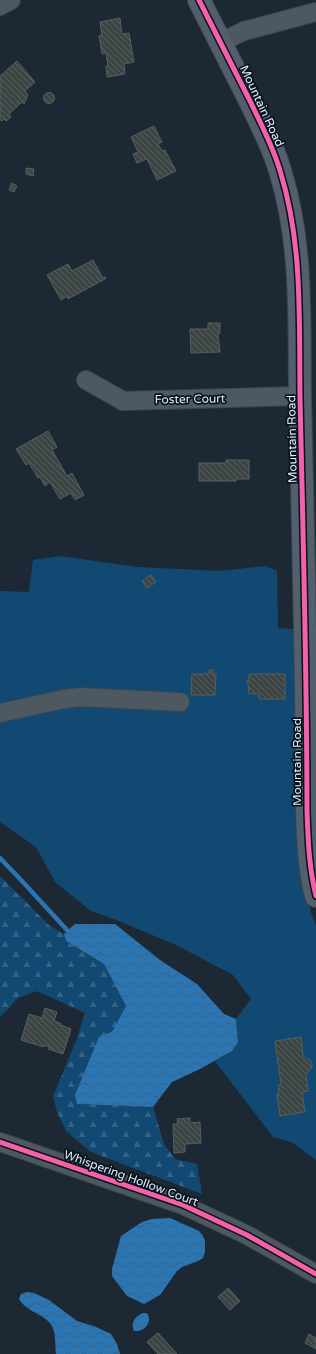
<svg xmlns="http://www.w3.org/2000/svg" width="316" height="1354" font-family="'Varela Round',sans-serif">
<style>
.grass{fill:#124972;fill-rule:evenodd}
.forest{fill:url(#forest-firs)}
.water{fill:url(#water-waves)}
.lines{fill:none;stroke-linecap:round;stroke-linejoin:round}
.stream{stroke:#2b76b2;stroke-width:4.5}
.building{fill:url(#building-back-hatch);stroke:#575f5e}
.minor-casing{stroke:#3b464f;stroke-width:20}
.major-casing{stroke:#3b464f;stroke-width:24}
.minor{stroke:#4e5860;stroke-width:18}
.major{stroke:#535f6a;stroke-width:22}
.cycleway-casing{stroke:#08121b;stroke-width:8}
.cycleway{stroke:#f560ab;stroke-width:5}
.labels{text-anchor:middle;stroke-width:3.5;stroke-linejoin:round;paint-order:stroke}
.street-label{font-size:12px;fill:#ddecf9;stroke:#08121b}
</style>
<defs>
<pattern id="forest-firs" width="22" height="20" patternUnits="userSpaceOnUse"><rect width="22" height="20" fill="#124972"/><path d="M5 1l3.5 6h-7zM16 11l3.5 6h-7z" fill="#346387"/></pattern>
<pattern id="water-waves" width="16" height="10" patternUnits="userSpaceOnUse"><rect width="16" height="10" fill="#2b76b2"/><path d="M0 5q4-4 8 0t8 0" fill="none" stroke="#356184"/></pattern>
<pattern id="building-back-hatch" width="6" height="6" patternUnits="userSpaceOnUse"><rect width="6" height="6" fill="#3c4544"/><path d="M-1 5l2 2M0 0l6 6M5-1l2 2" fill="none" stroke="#586060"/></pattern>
</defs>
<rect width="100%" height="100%" fill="#1c2934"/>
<path class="grass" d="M60 556 137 567 220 571 266 566 277 571 278 628 296 629 303 875 311 913 316 925V1160L293 1143 273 1137 215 1061 232 1051 238 1042 236 1019 251 999 233 975 176 945 119 921 91 911 55 882 36 847 0 822V591L29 592 33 560ZM209 670H213V674H216L215 695H192V674H209ZM249 674H285V698L259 694H249L248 683 247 681 249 680ZM301 1037 303 1056 311 1062 312 1067 306 1075 308 1091 302 1092 305 1112 280 1116 277 1095 279 1093 278 1085H281L275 1041Z"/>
<polygon class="forest" points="0,876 50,926 64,934 66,941 104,964 126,1006 77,1104 153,1107 164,1144 175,1159 197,1164 202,1194 91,1152 66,1131 57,1112 53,1096 76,1041 85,1013 37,991 18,998 0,1017"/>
<g class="water">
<polygon points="75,924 115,924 160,960 197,984 224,1014 236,1019 238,1042 232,1051 202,1068 172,1082 153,1107 77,1104 75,1095 99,1037 112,1032 126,1006 104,964 66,941 64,934"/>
<polygon points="152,1219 170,1218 199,1231 203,1236 205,1241 205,1252 203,1258 198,1261 182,1267 177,1271 160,1295 144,1304 127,1296 112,1276 112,1269 121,1236 142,1222"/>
<path d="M27 1292 34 1293 49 1300 77 1321 94 1326 111 1334 117 1344 120 1354H56C55 1346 56 1336 53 1328 47 1314 27 1313 19 1299L21 1294Z"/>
<path d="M143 1313H147C153 1323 144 1332 134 1331 130 1323 135 1316 143 1313Z"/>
</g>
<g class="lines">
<polyline class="stream" points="0,858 21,880 67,930"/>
</g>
<g class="building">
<polygon points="120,18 122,34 129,33 134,62 124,64 125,74 107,77 106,66 108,66 106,53 102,54 99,36 102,35 100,22"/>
<polygon points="17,61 35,82 25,91 28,95 24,104 22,102 9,114 11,117 6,121 4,119 2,121 0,120 0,76"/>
<circle cx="49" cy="98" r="5.5"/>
<polygon points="154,126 162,142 158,144 162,151 165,150 176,171 157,180 147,159 137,163 133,154 138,152 131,137"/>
<polygon points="26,168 34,169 33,176 26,174"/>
<polygon points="12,183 17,186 14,192 9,190"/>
<polygon points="93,260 103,278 106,277 105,279 68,299 67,296 61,300 47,275 68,264 72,271"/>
<polygon points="208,323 220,323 220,333 218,335 220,352 191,353 190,329 208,329"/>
<polygon points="48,431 57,447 52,450 67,476 72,473 84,495 75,500 71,493 60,499 50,482 45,486 40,477 38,478 29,463 26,465 16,449"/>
<polygon points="226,460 249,460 249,479 236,479 236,481 199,481 199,463 226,463"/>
<polygon points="151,575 156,582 147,588 142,581"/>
<polygon points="209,670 213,670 213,674 216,674 215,695 191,695 192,674 209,674"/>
<polygon points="249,674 285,674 285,699 259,699 259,694 249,694 248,683 247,681 249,680"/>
<polygon points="45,1008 57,1012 54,1021 60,1023 61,1025 71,1029 63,1054 48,1049 49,1047 44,1045 44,1047 21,1040 29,1014 42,1018"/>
<polygon points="301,1037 303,1056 312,1062 312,1067 306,1075 308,1091 302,1092 305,1112 280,1116 277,1095 279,1093 278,1085 281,1085 275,1041"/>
<polygon points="190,1118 190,1123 200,1122 201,1143 185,1144 185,1152 174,1153 173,1124 178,1124 177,1119"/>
<polygon points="228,1288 240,1301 230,1310 218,1297"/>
<polygon points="158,1333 177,1354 158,1354 147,1342"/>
<polygon points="309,1334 316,1338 316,1349 305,1343"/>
</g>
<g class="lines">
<g class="minor-casing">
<g id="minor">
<polyline points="0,6 11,0"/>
<polyline points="221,42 244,31 316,12"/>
<polyline points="86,380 123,401 300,396"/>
<polyline points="0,713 64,699 81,697 180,702"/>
<polyline points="0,1142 183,1205 247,1235 316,1274"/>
</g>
</g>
<g class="major-casing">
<path id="major" d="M199 0C216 34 233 67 250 101 261 124 274 148 281 174 303 246 299 323 300 397 303 535 307 673 307 811 308 840 309 868 316 896"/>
</g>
<use href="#minor" class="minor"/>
<use href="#major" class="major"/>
<g class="cycleway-casing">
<g id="cycleway">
<path d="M199 0C216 34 233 67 250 101 261 124 274 148 281 174 303 246 299 323 300 397 303 535 307 673 307 811 308 840 309 868 316 896"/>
<polyline points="0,1142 183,1205 247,1235 316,1274"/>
</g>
</g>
<use href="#cycleway" class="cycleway"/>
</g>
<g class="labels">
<g class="street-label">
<text transform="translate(262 106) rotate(65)" y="4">Mountain Road</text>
<text transform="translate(190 399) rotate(-1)" y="4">Foster Court</text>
<text transform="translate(292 439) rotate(-91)" y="4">Mountain Road</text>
<text transform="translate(297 762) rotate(-90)" y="4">Mountain Road</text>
<text transform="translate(131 1178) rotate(20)" y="4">Whispering Hollow Court</text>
</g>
</g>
</svg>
